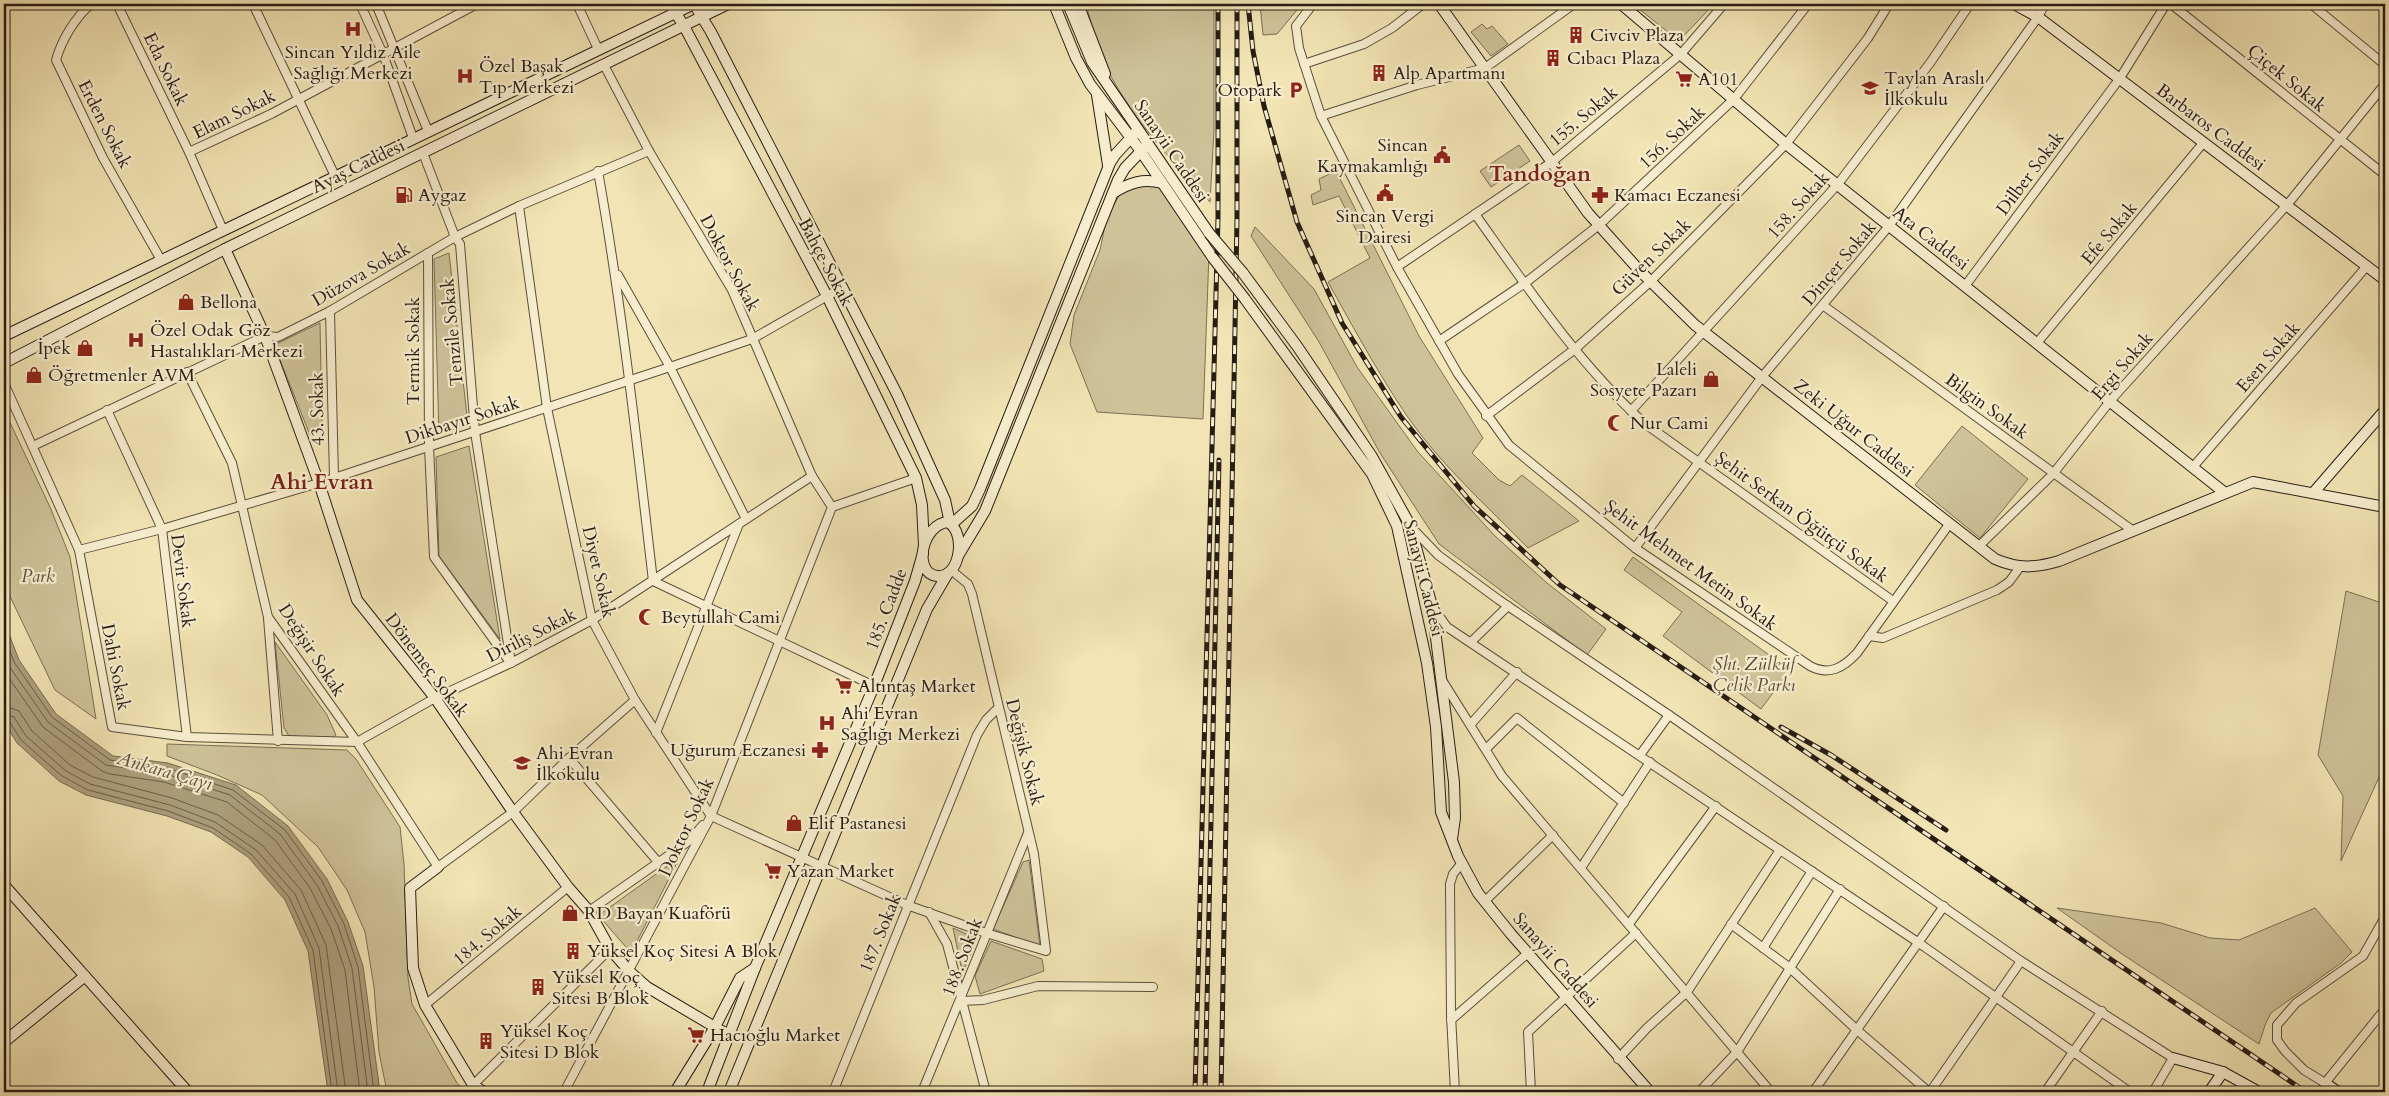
<svg xmlns="http://www.w3.org/2000/svg" width="2389" height="1096" font-family="Cardo,serif">
<style>
.green{fill:#cfc299;stroke:#7b6f56}
.water{fill:#ada07e;stroke:#776b54}
.lines{fill:none;stroke-linecap:round;stroke-linejoin:round}
.shore{stroke:#6a5e49;stroke-width:1}
.street-casing{stroke:#5a4e3c;stroke-width:10}
.secondary-casing{stroke:#271c14;stroke-width:12}
.street{stroke:#f7edce;stroke-width:8}
.secondary{stroke:#f7edce;stroke-width:10}
.rail-casing{stroke:#271c14;stroke-width:5}
.rail{stroke:#f7edce;stroke-width:3;stroke-dasharray:9;stroke-linecap:butt}
.secondary-bridge-casing{stroke:#271c14;stroke-width:12;stroke-linecap:butt}
.secondary-bridge{stroke:#f7edce;stroke-width:10}
.labels{text-anchor:middle;stroke-width:4.5;stroke-linejoin:round;paint-order:stroke}
.poi-label{font-size:18px;fill:#271c14;stroke:#f7edce;text-anchor:start}
.street-label{font-size:18px;fill:#271c14;stroke:#f7edce}
.park-label{font-size:18px;font-style:italic;fill:#594e3c;stroke:#f7edce}
.water-label{font-size:19px;font-style:italic;fill:#5d513e;stroke:#f7edce}
.district-label{font-size:22px;font-weight:bold;fill:#7a1f14;stroke:#f7edce}
</style>
<rect width="100%" height="100%" fill="#f2e4b4"/>
<filter id="stains"><feTurbulence type="fractalNoise" baseFrequency=".004" numOctaves="4"/><feColorMatrix values="0 0 0 0 .2 0 0 0 0 .09 0 0 0 0 .02 0 0 0 .5 -.17"/></filter>
<radialGradient id="worn" r=".72"><stop offset=".6" stop-color="#630" stop-opacity="0"/><stop offset="1" stop-color="#630" stop-opacity=".3"/></radialGradient>
<g class="green">
<path d="M1086 4H1214V130L1210 202C1172 162 1135 121 1109 73 1098 52 1092 26 1086 4Z"/>
<polygon points="1260,4 1302,4 1277,34 1263,35"/>
<polygon points="1633,4 1714,4 1679,41"/>
<polygon points="1482,24 1487,29 1492,26 1508,44 1491,56 1471,32"/>
<polygon points="1519,145 1530,161 1491,187 1480,171"/>
<path d="M1336 171 1419 336 1483 438 1472 453 1499 480 1510 486 1522 475 1579 521 1528 548C1487 506 1441 465 1407 416 1378 373 1353 327 1328 282L1370 258 1339 196 1313 205 1311 195 1321 190 1319 179Z"/>
<polygon points="1155,182 1209,253 1203,419 1097,412 1070,344 1074,315 1100,250 1107,216 1119,196 1133,185"/>
<polygon points="1255,227 1314,289 1357,367 1418,452 1495,536 1547,583 1606,629 1587,655 1439,544 1380,453 1319,342 1251,236"/>
<polygon points="449,253 468,425 439,434 434,259"/>
<polygon points="320,323 322,430 310,435 274,345"/>
<polygon points="4,410 50,507 70,557 96,719 55,690 4,584"/>
<polygon points="1962,426 2028,479 1980,538 1915,485"/>
<polygon points="469,446 500,639 439,556 436,457"/>
<polygon points="1633,557 1790,670 1761,709 1663,636 1682,612 1624,570"/>
<polygon points="2346,591 2385,604 2385,764 2341,861 2343,796 2318,755"/>
<polygon points="275,642 327,715 336,735 331,738 289,736 284,728"/>
<polygon points="167,744 347,750 356,759 400,827 404,864 408,978 412,1004 457,1083 465,1092 387,1092 379,1052 374,987 365,932 347,890 318,847 262,795 217,775 167,756"/>
<polygon points="680,857 631,953 600,917 603,912"/>
<polygon points="1029,860 1040,946 993,929 1023,862"/>
<polygon points="2057,908 2161,923 2210,938 2239,940 2315,908 2352,952 2341,963 2271,1013 2265,1025 2259,1044 2125,956"/>
<polygon points="953,928 977,939 965,967 961,966"/>
<polygon points="991,941 1042,959 1044,971 980,994 975,976"/>
</g>
<polygon class="water" points="4,621 19,660 56,714 113,756 168,763 236,785 288,826 327,879 348,922 363,966 380,1092 328,1092 308,951 285,900 248,857 211,832 167,816 86,795 59,781 17,743 4,722"/>
<g class="lines">
<g class="shore">
<polyline points="4,635 14,662 52,717 110,760 167,768 233,790 285,830 322,881 344,924 358,967 374,1092"/>
<polyline points="4,653 9,666 48,722 106,765 166,774 230,795 280,834 317,885 338,926 352,968 368,1092"/>
<polyline points="4,671 43,727 102,771 110,774 164,782 227,802 275,840 310,888 331,929 345,970 360,1092"/>
<polyline points="4,706 19,711 32,731 70,765 93,777 172,798 218,815 262,845 301,890 326,945 346,1092"/>
<polyline points="4,714 14,717 26,736 66,771 90,784 170,805 215,822 256,850 295,894 319,948 338,1092"/>
<polyline points="4,720 9,721 21,740 62,776 88,790 168,811 213,828 251,854 289,897 313,950 332,1092"/>
</g>
<g class="street-casing">
<g id="street">
<path d="M91 4C75 18 62 39 56 60L103 158 161 260"/>
<polyline points="117,4 189,152 223,230"/>
<polyline points="253,4 335,176"/>
<polyline points="360,4 383,54 413,138"/>
<polyline points="376,4 428,131"/>
<polyline points="577,4 598,49"/>
<path d="M1313 4 1296 26 1299 48 1321 116 1397 267 1458 374 1509 445 1635 548 1810 666C1829 676 1843 668 1857 653L1950 523"/>
<polyline points="2171,4 2385,175"/>
<polyline points="2311,4 2385,65"/>
<polyline points="1304,64 1364,44 1392,28 1423,4"/>
<polyline points="1321,116 1417,85 1485,68 1574,4"/>
<polyline points="189,152 271,114 477,4"/>
<polyline points="423,153 455,237 460,244 475,432 511,663"/>
<path d="M598 171C622 307 637 443 653 581L874 686"/>
<polyline points="519,206 547,408 592,620 635,700 711,816 907,905 986,933 1046,951 1034,854 972,594 968,584 951,570"/>
<path d="M1475 214C1527 287 1578 363 1644 423L1893 601"/>
<polyline points="428,253 429,446 434,557 509,661"/>
<polyline points="1397,267 1552,162 1681,54 1724,4"/>
<polyline points="618,275 670,367 746,519"/>
<polyline points="1965,286 2120,78 2166,4"/>
<polyline points="1824,306 2132,530"/>
<polyline points="330,311 334,478"/>
<polyline points="1439,341 1525,283 1599,225 1734,99 1808,4"/>
<polyline points="2037,343 2204,142"/>
<polyline points="187,372 232,463 268,617 357,742 438,867 513,812 569,758 635,700"/>
<polyline points="4,383 79,550 112,727 187,737 357,742 435,698 511,663 592,620 812,476"/>
<polyline points="107,410 162,529 187,737"/>
<polyline points="1631,411 1838,184 1930,63 1970,4"/>
<polyline points="1486,416 1575,349 1651,281 1786,144 1868,38 1889,4"/>
<polyline points="33,446 265,336 278,337 330,311 455,237 519,206 649,151"/>
<polyline points="2193,467 2367,266"/>
<polyline points="832,507 916,478"/>
<polyline points="1412,528 1438,555 1499,600 1672,717 2021,961 2173,1058 2153,1092"/>
<polyline points="1979,546 2053,474 2111,400 2287,205 2385,84"/>
<polyline points="1635,548 1762,377 1889,226 2038,17 2045,4"/>
<polyline points="79,550 162,529 319,483 670,367 752,339 843,287"/>
<polyline points="1432,606 1447,627 1919,943 2130,1092"/>
<polyline points="268,618 278,741"/>
<polyline points="1869,636 1883,638 1997,590 2009,582 2020,567"/>
<polyline points="1471,642 1508,606"/>
<polyline points="1442,680 1502,776 1771,1092"/>
<polyline points="1471,724 1517,672"/>
<polyline points="656,733 739,524"/>
<polyline points="1486,749 1517,718 1624,803"/>
<polyline points="1640,755 1669,715"/>
<polyline points="569,758 658,862"/>
<polyline points="1581,868 1650,762"/>
<polyline points="1485,901 1553,835"/>
<polyline points="589,911 689,841 703,825"/>
<polyline points="929,912 947,944 986,1092"/>
<polyline points="2385,917 2363,956 2296,1003 2277,1025 2277,1040 2285,1051 2304,1070 2325,1083 2385,1009"/>
<polyline points="1629,924 1716,806"/>
<polyline points="1731,924 1790,968 1857,1030 1929,1092"/>
<polyline points="1763,948 1812,871"/>
<polyline points="961,1001 983,1000 1038,986 1153,987"/>
<polyline points="425,1005 568,887"/>
<polyline points="1451,1020 1528,953"/>
<polyline points="1618,1059 1647,1028 1687,992 1780,850"/>
<polyline points="473,1085 610,949"/>
<polyline points="564,1092 711,816 832,507 812,476 732,290 649,151 604,65"/>
<polyline points="833,1092 977,735 986,720 998,708"/>
<polyline points="922,1092 1028,833"/>
<polyline points="1455,1092 1451,1015 1450,884 1453,874 1462,863"/>
<polyline points="1531,1092 1528,1032 1636,933"/>
<polyline points="1699,1092 1737,1052 1840,889"/>
<polyline points="1813,1092 1944,906"/>
<polyline points="1930,1092 2021,961"/>
<polyline points="2045,1092 2102,1011"/>
</g>
</g>
<g class="secondary-casing">
<g id="secondary">
<polyline points="670,4 684,26 827,296 916,478 922,505 924,545"/>
<polyline points="694,4 711,32 897,394 945,500 950,523"/>
<polyline points="1054,4 1076,58 1090,84 1140,150 1213,258"/>
<polyline points="1068,4 1092,62 1209,233"/>
<polyline points="1078,4 1105,74"/>
<path d="M1439 4 1588 213 1639 270 1695 325 1995 559C2018 569 2035 568 2059 561L2253 482 2385 507"/>
<polyline points="1621,4 1786,144 2225,493"/>
<polyline points="2014,4 2038,17 2385,280"/>
<polyline points="1097,95 1108,165"/>
<path d="M1113 193C1129 183 1143 178 1162 183"/>
<polyline points="225,249 265,336 319,483 357,600 435,698 513,812 568,887 589,911 610,949 630,972 647,987 730,1036"/>
<polyline points="1243,273 1297,346 1371,455 1410,525 1432,606 1454,782 1455,818 1452,839"/>
<polyline points="1245,299 1372,474 1397,526 1427,663 1436,727 1441,812 1458,856 1478,893 1511,934 1650,1092"/>
<polyline points="4,336 694,4"/>
<polyline points="4,363 225,249 728,4"/>
<polyline points="2314,492 2385,410"/>
<path d="M948 522C967 533 960 579 937 576 912 573 922 524 948 522Z"/>
<polyline points="952,524 972,506 980,489 1110,163 1115,155 1137,131"/>
<polyline points="958,556 985,511 1118,180 1125,168 1147,145"/>
<polyline points="438,867 410,888 413,968 425,1005 473,1085 484,1092"/>
<polyline points="4,885 188,1092"/>
<polyline points="4,1042 85,976"/>
<polyline points="2173,1058 2223,1072 2259,1092"/>
<polyline points="2325,1083 2338,1092"/>
<polyline points="675,1092 715,1027 740,978 755,968"/>
<polyline points="707,1092 755,968 874,686 915,581 923,553"/>
<polyline points="729,1092 927,609 948,573"/>
<polyline points="2209,1092 2223,1072"/>
</g>
</g>
<use href="#street" class="street"/>
<use href="#secondary" class="secondary"/>
<g class="rail-casing">
<g id="rail">
<polyline points="1248,4 1253,51 1264,106 1297,222 1342,323 1401,417 1474,506 1560,585 2306,1092"/>
<polyline points="1781,727 1831,755 1946,830"/>
<polyline points="1195,1092 1218,218 1218,4"/>
<polyline points="1205,1092 1219,460"/>
<polyline points="1221,1092 1237,219 1237,4"/>
</g>
</g>
<use href="#rail" class="rail"/>
<g class="secondary-bridge-casing">
<g id="secondary-bridge">
<polyline points="1209,233 1243,273"/>
<polyline points="1213,258 1245,299"/>
</g>
</g>
<use href="#secondary-bridge" class="secondary-bridge"/>
</g>
<defs>
<g id="hospital-bare" transform="scale(1.35)"><path d="M-5-5h3v3.5h4V-5h3V5h-3V1.5h-4V5h-3Z" fill="#8f2418" stroke="#f7edce" stroke-width="2.5" paint-order="stroke"/></g>
<g id="building-bare" transform="scale(1.35)"><path d="M-4-6H4V6H1V3H-1V6H-4ZM-2.5-4.3h1.7v1.8h-1.7ZM.8-4.3h1.7v1.8H.8ZM-2.5-1h1.7V.8h-1.7ZM.8-1h1.7V.8H.8Z" fill="#8f2418" stroke="#f7edce" stroke-width="2.5" paint-order="stroke"/></g>
<g id="supermarket-bare" transform="scale(1.35)"><path d="M-6-5.5h2.5l.6 2H6L4.5 2H-2.5L-4.4-4H-6ZM-1.5 3.2a1.3 1.3 0 1 0 .1 0ZM3 3.2a1.3 1.3 0 1 0 .1 0Z" fill="#8f2418" stroke="#f7edce" stroke-width="2.5" paint-order="stroke"/></g>
<g id="school-bare" transform="scale(1.35)"><path d="M0-5L7-2L0 1L-7-2ZM-4 1L0 2.5L4 1V4Q0 6-4 4Z" fill="#8f2418" stroke="#f7edce" stroke-width="2.5" paint-order="stroke"/></g>
<g id="parking-bare" transform="scale(1.35)"><path d="M-3.5-5.5H1a3.5 3.5 0 0 1 0 7H-1V5.5H-3.5ZM-1-3.4V-.6H.8a1.4 1.4 0 0 0 0-2.8Z" fill="#8f2418" stroke="#f7edce" stroke-width="2.5" paint-order="stroke"/></g>
<g id="civic-bare" transform="scale(1.35)"><path d="M-.6-6.5H3V-4.5H.6V-3L4-1V1h2V6H-6V1h2V-1L-.6-3ZM-1.2 2.5V6h2.4V2.5Z" fill="#8f2418" stroke="#f7edce" stroke-width="2.5" paint-order="stroke"/></g>
<g id="fuel-bare" transform="scale(1.35)"><path d="M-5.5-6h7V0h2V4h1.3V-2.5L3-4.5l.8-.8L6-3V5H2.5V1h-1V6h-7ZM-4.2-4.7v3.2H.2V-4.7Z" fill="#8f2418" stroke="#f7edce" stroke-width="2.5" paint-order="stroke"/></g>
<g id="pharmacy-bare" transform="scale(1.35)"><path d="M-2-6h4v4h4v4h-4v4h-4v-4h-4v-4h4Z" fill="#8f2418" stroke="#f7edce" stroke-width="2.5" paint-order="stroke"/></g>
<g id="shop-bare" transform="scale(1.35)"><path d="M-5-2.5h2.3a2.7 3.5 0 0 1 5.4 0H5L5.5 6h-11ZM-1.5-2.5h3a1.5 2.3 0 0 0-3 0Z" fill="#8f2418" stroke="#f7edce" stroke-width="2.5" paint-order="stroke"/></g>
<g id="mosque-bare" transform="scale(1.35)"><path d="M3.5-4.9A6 6 0 1 0 3.5 4.9A5 5 0 1 1 3.5-4.9Z" fill="#8f2418" stroke="#f7edce" stroke-width="2.5" paint-order="stroke"/></g>
</defs>
<g fill-rule="evenodd">
<use href="#hospital-bare" x="353" y="29"/>
<use href="#building-bare" x="1576" y="35"/>
<use href="#building-bare" x="1553" y="58"/>
<use href="#building-bare" x="1379" y="73"/>
<use href="#hospital-bare" x="465" y="76"/>
<use href="#supermarket-bare" x="1684" y="79"/>
<use href="#school-bare" x="1870" y="88"/>
<use href="#parking-bare" x="1296" y="90"/>
<use href="#civic-bare" x="1442" y="155"/>
<use href="#civic-bare" x="1385" y="193"/>
<use href="#fuel-bare" x="404" y="195"/>
<use href="#pharmacy-bare" x="1600" y="195"/>
<use href="#shop-bare" x="186" y="302"/>
<use href="#hospital-bare" x="136" y="340"/>
<use href="#shop-bare" x="85" y="348"/>
<use href="#shop-bare" x="34" y="375"/>
<use href="#shop-bare" x="1711" y="379"/>
<use href="#mosque-bare" x="1616" y="423"/>
<use href="#mosque-bare" x="647" y="617"/>
<use href="#supermarket-bare" x="844" y="686"/>
<use href="#hospital-bare" x="827" y="723"/>
<use href="#pharmacy-bare" x="820" y="750"/>
<use href="#school-bare" x="522" y="763"/>
<use href="#shop-bare" x="794" y="823"/>
<use href="#supermarket-bare" x="773" y="871"/>
<use href="#shop-bare" x="570" y="913"/>
<use href="#building-bare" x="573" y="951"/>
<use href="#building-bare" x="538" y="987"/>
<use href="#supermarket-bare" x="696" y="1035"/>
<use href="#building-bare" x="486" y="1041"/>
</g>
<g class="labels">
<g class="poi-label">
<text x="1590" y="41">Civciv Plaza</text>
<text x="353" y="58" text-anchor="middle">Sincan Yıldız Aile<tspan x="353" dy="21">Sağlığı Merkezi</tspan></text>
<text x="1567" y="64">Cıbacı Plaza</text>
<text x="479" y="72">Özel Başak<tspan x="479" dy="21">Tıp Merkezi</tspan></text>
<text x="1393" y="79">Alp Apartmanı</text>
<text x="1884" y="84">Taylan Araslı<tspan x="1884" dy="21">İlkokulu</tspan></text>
<text x="1698" y="85">A101</text>
<text x="1282" y="96" text-anchor="end">Otopark</text>
<text x="1428" y="151" text-anchor="end">Sincan<tspan x="1428" dy="21">Kaymakamlığı</tspan></text>
<text x="418" y="201">Aygaz</text>
<text x="1614" y="201">Kamacı Eczanesi</text>
<text x="1385" y="222" text-anchor="middle">Sincan Vergi<tspan x="1385" dy="21">Dairesi</tspan></text>
<text x="200" y="308">Bellona</text>
<text x="150" y="336">Özel Odak Göz<tspan x="150" dy="21">Hastalıkları Merkezi</tspan></text>
<text x="71" y="354" text-anchor="end">İpek</text>
<text x="1697" y="375" text-anchor="end">Laleli<tspan x="1697" dy="21">Sosyete Pazarı</tspan></text>
<text x="48" y="381">Öğretmenler AVM</text>
<text x="1630" y="429">Nur Cami</text>
<text x="661" y="623">Beytullah Cami</text>
<text x="858" y="692">Altıntaş Market</text>
<text x="841" y="719">Ahi Evran<tspan x="841" dy="21">Sağlığı Merkezi</tspan></text>
<text x="806" y="756" text-anchor="end">Uğurum Eczanesi</text>
<text x="536" y="759">Ahi Evran<tspan x="536" dy="21">İlkokulu</tspan></text>
<text x="808" y="829">Elif Pastanesi</text>
<text x="787" y="877">Yazan Market</text>
<text x="584" y="919">RD Bayan Kuaförü</text>
<text x="587" y="957">Yüksel Koç Sitesi A Blok</text>
<text x="552" y="983">Yüksel Koç<tspan x="552" dy="21">Sitesi B Blok</tspan></text>
<text x="500" y="1037">Yüksel Koç<tspan x="500" dy="21">Sitesi D Blok</tspan></text>
<text x="710" y="1041">Hacıoğlu Market</text>
</g>
<g class="street-label">
<text transform="translate(166 69) rotate(64)" y="6">Eda Sokak</text>
<text transform="translate(2287 78) rotate(39)" y="6">Çiçek Sokak</text>
<text transform="translate(234 114) rotate(-26)" y="6">Elam Sokak</text>
<text transform="translate(1583 116) rotate(-40)" y="6">155. Sokak</text>
<text transform="translate(105 124) rotate(63)" y="6">Erden Sokak</text>
<text transform="translate(2211 127) rotate(37)" y="6">Barbaros Caddesi</text>
<text transform="translate(1672 137) rotate(-43)" y="6">156. Sokak</text>
<text transform="translate(1172 151) rotate(56)" y="6">Sanayii Caddesi</text>
<text transform="translate(358 166) rotate(-26)" y="6">Ayaş Caddesi</text>
<text transform="translate(2030 173) rotate(-53)" y="6">Dilber Sokak</text>
<text transform="translate(1798 205) rotate(-48)" y="6">158. Sokak</text>
<text transform="translate(2109 233) rotate(-50)" y="6">Efe Sokak</text>
<text transform="translate(1931 238) rotate(38)" y="6">Ata Caddesi</text>
<text transform="translate(1651 257) rotate(-44)" y="6">Güven Sokak</text>
<text transform="translate(826 262) rotate(62)" y="6">Bahçe Sokak</text>
<text transform="translate(730 263) rotate(62)" y="6">Doktor Sokak</text>
<text transform="translate(1839 263) rotate(-50)" y="6">Dinçer Sokak</text>
<text transform="translate(361 274) rotate(-30)" y="6">Düzova Sokak</text>
<text transform="translate(452 332) rotate(-95)" y="6">Tenzile Sokak</text>
<text transform="translate(413 351) rotate(-90)" y="6">Termik Sokak</text>
<text transform="translate(2268 357) rotate(-49)" y="6">Esen Sokak</text>
<text transform="translate(2122 366) rotate(-49)" y="6">Ergi Sokak</text>
<text transform="translate(1987 406) rotate(36)" y="6">Bilgin Sokak</text>
<text transform="translate(317 409) rotate(-91)" y="6">43. Sokak</text>
<text transform="translate(462 420) rotate(-18)" y="6">Dikbayır Sokak</text>
<text transform="translate(1854 428) rotate(38)" y="6">Zeki Uğur Caddesi</text>
<text transform="translate(1802 517) rotate(36)" y="6">Şehit Serkan Öğütçü Sokak</text>
<text transform="translate(1691 565) rotate(36)" y="6">Şehit Mehmet Metin Sokak</text>
<text transform="translate(599 572) rotate(77)" y="6">Diyet Sokak</text>
<text transform="translate(1424 578) rotate(76)" y="6">Sanayii Caddesi</text>
<text transform="translate(183 581) rotate(83)" y="6">Devir Sokak</text>
<text transform="translate(886 609) rotate(-69)" y="6">185. Cadde</text>
<text transform="translate(531 635) rotate(-27)" y="6">Diriliş Sokak</text>
<text transform="translate(312 650) rotate(57)" y="6">Değişir Sokak</text>
<text transform="translate(427 665) rotate(53)" y="6">Dönemeç Sokak</text>
<text transform="translate(116 667) rotate(79)" y="6">Dahi Sokak</text>
<text transform="translate(1025 752) rotate(76)" y="6">Değişik Sokak</text>
<text transform="translate(686 827) rotate(-65)" y="6">Doktor Sokak</text>
<text transform="translate(880 933) rotate(-68)" y="6">187. Sokak</text>
<text transform="translate(487 935) rotate(-40)" y="6">184. Sokak</text>
<text transform="translate(962 957) rotate(-69)" y="6">188. Sokak</text>
<text transform="translate(1556 960) rotate(49)" y="6">Sanayii Caddesi</text>
</g>
<g class="park-label">
<text x="38" y="582">Park</text>
<text x="1754" y="670">Şht. Zülküf<tspan x="1754" dy="21">Çelik Parkı</tspan></text>
</g>
<g class="water-label">
<text transform="translate(165 770) rotate(16)" y="7">Ankara Çayı</text>
</g>
<g class="district-label">
<text x="1540" y="181">Tandoğan</text>
<text x="322" y="489">Ahi Evran</text>
</g>
</g>
<rect width="2389" height="1096" fill="none" stroke="#f2e4b4" stroke-width="20"/>
<rect x="5" y="5" width="2379" height="1086" fill="none" stroke="#271c14" stroke-width="2.5"/>
<rect x="10" y="10" width="2369" height="1076" fill="none" stroke="#271c14"/>
<rect width="100%" height="100%" filter="url(#stains)"/>
<rect width="100%" height="100%" fill="url(#worn)"/>
</svg>
